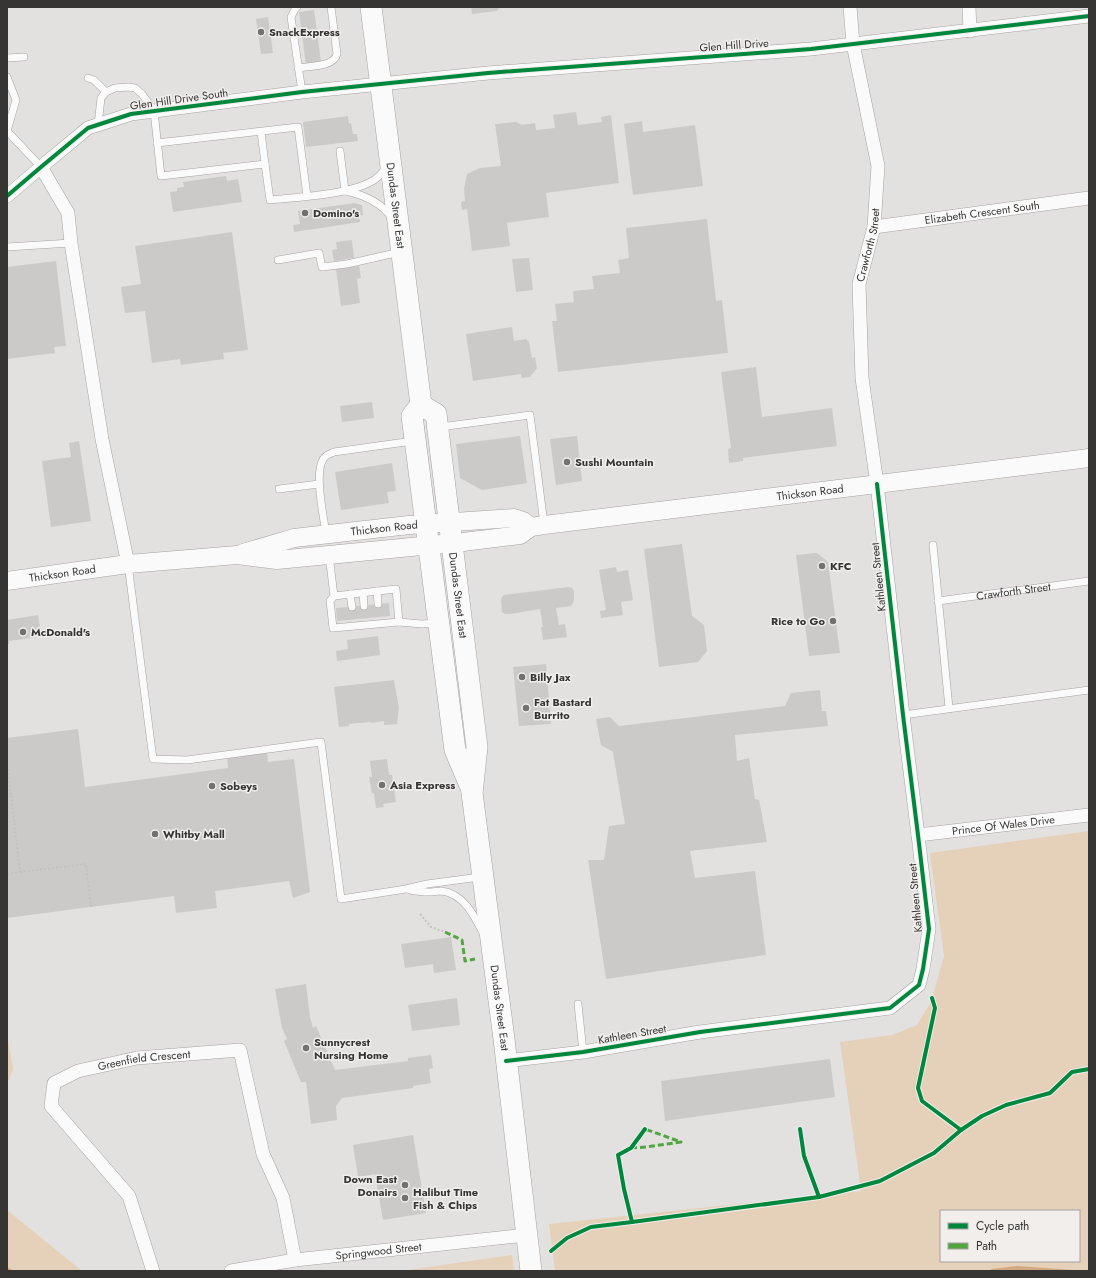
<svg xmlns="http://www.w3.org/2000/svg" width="1096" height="1278" font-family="Jost,sans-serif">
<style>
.green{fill:#e5d0ba;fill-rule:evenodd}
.water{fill:#d1aa81}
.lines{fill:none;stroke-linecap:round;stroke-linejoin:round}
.stream{stroke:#d1aa81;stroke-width:3.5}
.building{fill:#cbcac9}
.service-casing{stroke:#a5a3a2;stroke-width:8}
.minor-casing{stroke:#a5a3a2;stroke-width:14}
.secondary-casing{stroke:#a5a3a2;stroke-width:19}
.primary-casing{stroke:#a5a3a2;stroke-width:22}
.path{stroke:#c3c2c2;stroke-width:2;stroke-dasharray:2 2;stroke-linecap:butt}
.service{stroke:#fbfafa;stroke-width:7}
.minor{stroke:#fbfafa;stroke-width:13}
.secondary{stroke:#fbfafa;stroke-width:18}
.primary{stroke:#fbfafa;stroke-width:21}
.quiet{stroke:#53a544;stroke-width:3;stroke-dasharray:6 3;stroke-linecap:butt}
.cycleway-casing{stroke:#f1eeec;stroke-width:6}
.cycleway{stroke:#00873e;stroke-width:4}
.poi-dot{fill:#737170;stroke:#f1eeec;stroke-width:1.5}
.labels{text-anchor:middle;stroke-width:3;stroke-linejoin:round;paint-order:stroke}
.poi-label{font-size:11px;font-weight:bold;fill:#363534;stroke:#f1eeec;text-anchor:start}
.street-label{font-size:11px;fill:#363534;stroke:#f1eeec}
</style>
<rect width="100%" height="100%" fill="#e3e1df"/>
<g class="green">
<path d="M1089 831V1271H555L549 1224 861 1191 840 1042 892 1035 917 1025 931 1002 944 956 930 853ZM941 1211H1079V1261H941Z"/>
<polygon points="7,1033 13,1069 9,1080 7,1080"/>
<polygon points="7,1210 82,1271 7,1271"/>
<polygon points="512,1255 514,1271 401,1271"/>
</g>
<polygon class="water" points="1017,1266 1073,1270 1079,1271 989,1271 992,1269"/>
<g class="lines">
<polyline class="stream" points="7,1269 11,1271"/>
</g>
<g class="building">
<polygon points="471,7 500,7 497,11 472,14"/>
<polygon points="314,10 321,62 306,65 299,12"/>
<polygon points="268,17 273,53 261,54 256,19"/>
<polygon points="576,112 578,125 602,122 601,117 611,115 619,183 546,193 549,217 507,223 510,246 472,251 467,209 462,210 461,202 465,201 464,189 467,174 480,168 501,166 495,124 516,122 522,125 535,123 536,130 555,128 553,115"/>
<polygon points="348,116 349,124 351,123 353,134 357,134 358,141 306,147 303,122"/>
<polygon points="642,121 643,132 695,125 703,186 633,195 624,124"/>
<polygon points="226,176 227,181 238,179 242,202 173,212 170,192 177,191 177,188 184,187 183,182"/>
<polygon points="355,203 362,205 363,215 359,216 360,222 294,232 293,225 300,224 298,211"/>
<polygon points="707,219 716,301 722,300 728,353 558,372 552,321 557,321 555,304 574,302 573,291 594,289 592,276 620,273 618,260 629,258 626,228"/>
<polygon points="232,232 248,350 223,353 224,359 181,365 180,359 152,363 145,311 125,313 121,287 141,284 135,246"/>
<polygon points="352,240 354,258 334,261 332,250 337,249 336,242"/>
<polygon points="529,258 533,290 516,292 512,259"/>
<polygon points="56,261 66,346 54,347 55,353 7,359 7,267"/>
<polygon points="359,266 361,278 357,279 360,303 341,306 336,269"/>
<polygon points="512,327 514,341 526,339 529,342 532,358 535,357 537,368 530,377 522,378 521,374 473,381 466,334"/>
<polygon points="756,367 762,417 832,408 837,446 743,458 743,461 729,463 728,449 731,448 721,372"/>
<polygon points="372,402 374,418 342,422 340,406"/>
<polygon points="520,436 527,483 482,490 460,478 456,444"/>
<polygon points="577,436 582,481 556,485 550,439"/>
<polygon points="79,441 91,521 51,527 42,461 71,457 69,443"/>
<polygon points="392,463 396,491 387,492 389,503 341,510 335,472"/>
<polygon points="682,544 692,616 704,625 707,651 698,662 659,667 644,549"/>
<polygon points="817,553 828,562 840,653 809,656 796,555"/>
<polygon points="616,567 617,572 628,570 633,600 621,602 623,615 601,618 600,611 606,610 599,570"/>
<polygon points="568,587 572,588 574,591 574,600 573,603 571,606 556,608 559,625 565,624 567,637 543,640 541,627 543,627 540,609 510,614 505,614 502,612 501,601 502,597 504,595"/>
<polygon points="389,603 390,616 337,621 336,608"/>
<polygon points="38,615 40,627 37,627 39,637 9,641 9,644 7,644 7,620"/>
<polygon points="378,636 380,655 337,661 336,651 348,649 347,640"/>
<polygon points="546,664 551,724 519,726 513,667"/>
<polygon points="394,680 399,708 397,724 384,725 384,721 371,723 371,722 349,724 349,726 339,727 334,687"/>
<polygon points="820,690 822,711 826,711 828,726 735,735 737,761 749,758 755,799 759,800 767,842 690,851 695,878 755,871 766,955 606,979 588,860 604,860 609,826 625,824 613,752 601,745 596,719 610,717 619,726 785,706 791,693"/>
<polygon points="78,729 85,787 228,768 227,757 267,752 268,762 294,759 310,892 293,898 289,881 215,891 217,908 176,913 174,896 7,918 7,738"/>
<polygon points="387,759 389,775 392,775 396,802 383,804 384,807 376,808 374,793 372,794 369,777 372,777 370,761"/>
<polygon points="451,937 456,970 434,973 433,964 405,968 401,944"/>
<polygon points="306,984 310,1017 313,1028 316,1026 335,1070 408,1061 408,1058 431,1055 433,1068 429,1069 431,1083 413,1086 413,1088 342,1098 336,1106 337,1120 311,1124 306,1082 301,1082 284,1041 287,1039 282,1028 275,989"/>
<polygon points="457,998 460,1025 412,1031 408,1005"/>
<polygon points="830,1059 835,1097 665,1121 661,1081"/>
<polygon points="413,1135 426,1213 383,1220 375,1174 358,1177 353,1145"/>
</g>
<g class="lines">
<g class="service-casing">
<g id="service">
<polyline points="297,7 295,9 291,17 302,92"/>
<polyline points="7,58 24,57"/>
<path d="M298 68C310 66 334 67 337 54L331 7"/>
<polyline points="7,77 16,100 7,131"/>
<polyline points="88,78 94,80 106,92"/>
<path d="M98 125 101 98 106 92 115 88 128 87 135 88 142 94 154 111 161 176 265 164 270 200C298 197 350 195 374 180 379 177 383 172 387 167"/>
<polyline points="7,131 41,167"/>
<polyline points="261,132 265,164"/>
<polyline points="157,143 298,127 307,196"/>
<polyline points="340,151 345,191"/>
<path d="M346 191C364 195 381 202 392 218"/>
<polyline points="7,247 71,243"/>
<polyline points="278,260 319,253 322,267 347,264 400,252"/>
<polyline points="440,427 530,415 544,524"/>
<polyline points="279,489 319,484"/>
<path d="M326 534C324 518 312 466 326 456 328 454 332 453 334 452L413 441"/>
<polyline points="933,545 949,708"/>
<polyline points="329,555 334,596 396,589 399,622 333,628 330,601 334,596"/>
<polyline points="128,564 153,759 187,760 321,742 341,899 406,889 427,884 480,877"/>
<polyline points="377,591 378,604"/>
<polyline points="363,593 364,606"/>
<polyline points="350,594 352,607"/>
<path id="s1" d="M938 601 1089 581"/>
<polyline points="399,622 422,624 437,623"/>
<polyline points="903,715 1089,690"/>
<path d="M410 890C416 891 423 892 428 892 433 892 437 891 441 891 463 893 474 915 483 933"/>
<polyline points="578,1004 583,1052"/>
</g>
</g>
<g class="minor-casing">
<g id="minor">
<polyline points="969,7 970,31"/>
<polyline points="41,167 68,213 71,243 102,439 128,564"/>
<polyline points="7,196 41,167 88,128 131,114 302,92 488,73 811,49 1089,16"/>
<path id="s2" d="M874 227 1089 198"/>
<path id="s3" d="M918 835 1089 815"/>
<path id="s4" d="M506 1061 583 1052 700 1032 890 1008 919 985 923 969 929 929 918 835 903 715 877 484 862 378 859 284 874 227 878 166 853 44 850 7"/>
<path id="s5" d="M153 1271 129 1196 51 1106 54 1083 78 1071 137 1058 240 1050 263 1154 283 1198 295 1260"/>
<path id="s6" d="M231 1271 295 1260 526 1235"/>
</g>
</g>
<g class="secondary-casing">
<g id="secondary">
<path id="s7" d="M243 553 294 538 409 525 514 518 523 521 531 527"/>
<path id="s8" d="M7 581 128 564 237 555 277 560 463 542 520 535 531 527 544 525 1089 458"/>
</g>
</g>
<g class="primary-casing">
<g id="primary">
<path id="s9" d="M371 7 421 405 412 416 455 750 472 790"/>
<path id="s10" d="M421 405 436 414 477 747 472 793 504 1039 531 1271"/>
</g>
</g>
<g class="path">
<polyline points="7,765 11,794 7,794"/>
<polyline points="20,872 86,864 91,907"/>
<polyline points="7,874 20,872 11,794"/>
<polyline points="420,914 431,927 445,932"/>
</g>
<use href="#service" class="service"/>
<use href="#minor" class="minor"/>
<use href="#secondary" class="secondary"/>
<use href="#primary" class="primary"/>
<g class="quiet">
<polyline points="445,932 462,940 465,961 475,959"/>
<polyline points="631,1148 646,1147 681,1142 645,1129 643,1132"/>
</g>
<g class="cycleway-casing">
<g id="cycleway">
<polyline points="7,196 41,167 88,128 131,114 302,92 488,73 811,49 1089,16"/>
<polyline points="932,998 935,1008 918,1088 922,1101 961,1130"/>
<polyline points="506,1061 583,1052 700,1032 890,1008 919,985 923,969 929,929 918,835 903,715 877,484"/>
<polyline points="800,1129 804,1156 819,1197 880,1181 934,1153 961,1130 982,1116 1006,1105 1050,1093 1072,1072 1089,1069"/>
<polyline points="632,1222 819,1197"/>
<polyline points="551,1251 567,1238 591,1227 632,1222 624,1189 618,1155 631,1148 645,1129"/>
</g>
</g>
<use href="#cycleway" class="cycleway"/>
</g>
<g class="poi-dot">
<circle cx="261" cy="32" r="4"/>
<circle cx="305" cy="213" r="4"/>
<circle cx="567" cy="462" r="4"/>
<circle cx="822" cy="566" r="4"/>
<circle cx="833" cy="621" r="4"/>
<circle cx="23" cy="632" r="4"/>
<circle cx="522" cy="677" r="4"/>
<circle cx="526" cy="708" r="4"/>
<circle cx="382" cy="785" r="4"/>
<circle cx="212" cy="786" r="4"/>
<circle cx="155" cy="834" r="4"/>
<circle cx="306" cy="1048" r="4"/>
<circle cx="405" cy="1185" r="4"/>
<circle cx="405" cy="1198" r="4"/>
</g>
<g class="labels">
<g class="poi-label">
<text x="269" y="36">SnackExpress</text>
<text x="313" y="217">Domino's</text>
<text x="575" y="466">Sushi Mountain</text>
<text x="830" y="570">KFC</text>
<text x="825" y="625" text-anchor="end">Rice to Go</text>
<text x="31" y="636">McDonald's</text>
<text x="530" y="681">Billy Jax</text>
<text x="534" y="706">Fat Bastard<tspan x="534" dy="13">Burrito</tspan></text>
<text x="390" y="789">Asia Express</text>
<text x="220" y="790">Sobeys</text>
<text x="163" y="838">Whitby Mall</text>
<text x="314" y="1046">Sunnycrest<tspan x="314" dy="13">Nursing Home</tspan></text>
<text x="397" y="1183" text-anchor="end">Down East<tspan x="397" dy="13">Donairs</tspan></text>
<text x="413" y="1196">Halibut Time<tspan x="413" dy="13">Fish &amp; Chips</tspan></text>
</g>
<g class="street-label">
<text transform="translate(734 45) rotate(-4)" y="4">Glen Hill Drive</text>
<text transform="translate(179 99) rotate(-8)" y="4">Glen Hill Drive South</text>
<text dy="4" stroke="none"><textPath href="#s9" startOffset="200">Dundas Street East</textPath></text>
<text dy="4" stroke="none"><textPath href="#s2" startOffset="109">Elizabeth Crescent South</textPath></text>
<text dy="4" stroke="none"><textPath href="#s4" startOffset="1171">Crawforth Street</textPath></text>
<text dy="4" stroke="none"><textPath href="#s8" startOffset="811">Thickson Road</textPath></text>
<text dy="4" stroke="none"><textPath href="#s7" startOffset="144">Thickson Road</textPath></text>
<text dy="4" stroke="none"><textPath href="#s8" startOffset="56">Thickson Road</textPath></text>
<text transform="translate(878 577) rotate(-96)" y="4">Kathleen Street</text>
<text dy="4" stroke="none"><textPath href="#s1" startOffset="76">Crawforth Street</textPath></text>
<text dy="4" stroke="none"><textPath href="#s10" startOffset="200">Dundas Street East</textPath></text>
<text dy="4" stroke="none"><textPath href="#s3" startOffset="86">Prince Of Wales Drive</textPath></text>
<text transform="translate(915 898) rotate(-95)" y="4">Kathleen Street</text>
<text dy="4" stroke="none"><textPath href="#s10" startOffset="616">Dundas Street East</textPath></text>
<text transform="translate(632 1034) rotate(-10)" y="4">Kathleen Street</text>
<text dy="4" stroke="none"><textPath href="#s5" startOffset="315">Greenfield Crescent</textPath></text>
<text dy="4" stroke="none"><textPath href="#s6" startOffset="149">Springwood Street</textPath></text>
</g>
</g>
<rect width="1096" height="1278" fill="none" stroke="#363534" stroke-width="16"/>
<rect x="940" y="1210" width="140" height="52" fill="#f1eeec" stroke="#a6a4a2"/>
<rect x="948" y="1223" width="20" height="6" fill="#00873e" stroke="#a6a4a2"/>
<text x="976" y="1230" font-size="12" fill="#363534">Cycle path</text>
<rect x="948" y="1243" width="20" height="6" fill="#53a544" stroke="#a6a4a2"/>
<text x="976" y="1250" font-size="12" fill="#363534">Path</text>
</svg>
